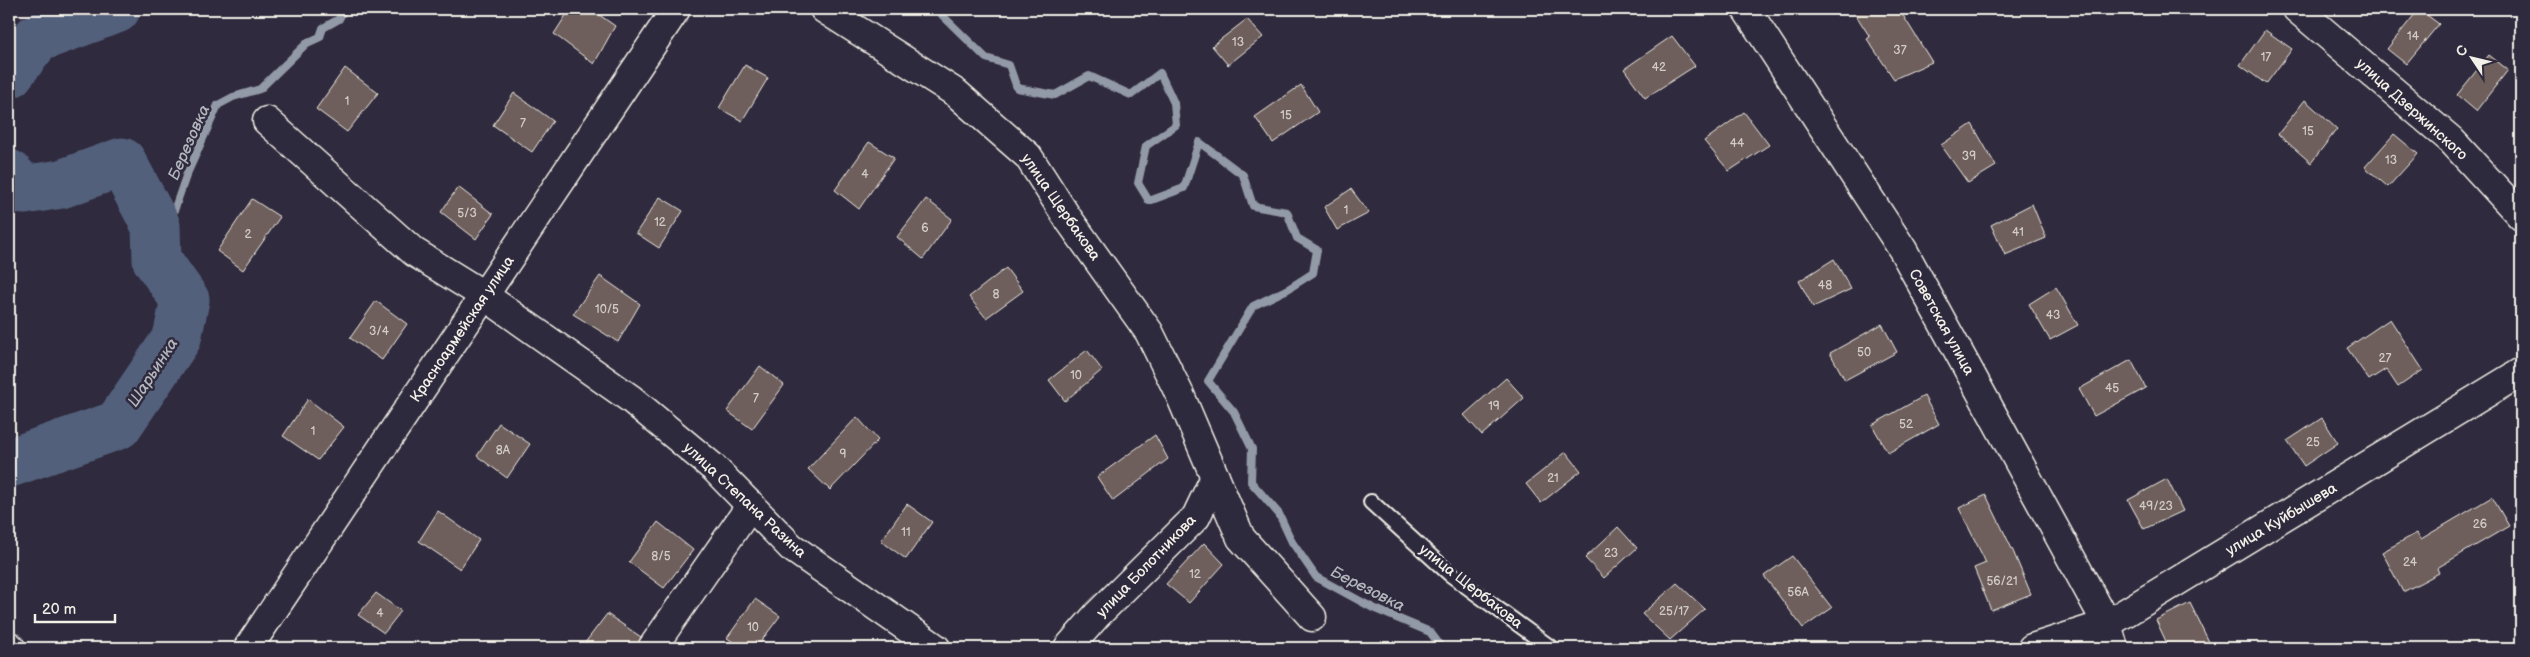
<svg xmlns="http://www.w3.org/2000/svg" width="2530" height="657" font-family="'Balsamiq Sans',sans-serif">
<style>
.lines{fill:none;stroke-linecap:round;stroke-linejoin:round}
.stream{stroke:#939aa7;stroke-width:8}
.river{stroke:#52607c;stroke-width:49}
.building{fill:#6e5e5b;stroke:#f4f1e8}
.service-casing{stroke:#f4f1e8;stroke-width:18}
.minor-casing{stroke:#f4f1e8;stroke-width:31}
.tertiary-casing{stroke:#f4f1e8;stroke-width:31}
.secondary-casing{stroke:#f4f1e8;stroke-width:31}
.service{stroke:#2f2a3d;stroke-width:14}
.minor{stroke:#2f2a3d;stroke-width:28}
.tertiary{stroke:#2f2a3d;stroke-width:28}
.secondary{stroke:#2f2a3d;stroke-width:28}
.labels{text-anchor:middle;stroke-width:5;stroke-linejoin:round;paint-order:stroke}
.number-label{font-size:12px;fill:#d2ccc5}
.street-label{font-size:15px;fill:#f4f1e8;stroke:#2f2a3d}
.water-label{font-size:16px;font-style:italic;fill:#b3b7bd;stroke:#2f2a3d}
</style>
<rect width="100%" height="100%" fill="#2f2a3d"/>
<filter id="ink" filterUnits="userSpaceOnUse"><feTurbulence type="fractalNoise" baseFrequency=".02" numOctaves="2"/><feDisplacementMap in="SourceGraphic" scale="10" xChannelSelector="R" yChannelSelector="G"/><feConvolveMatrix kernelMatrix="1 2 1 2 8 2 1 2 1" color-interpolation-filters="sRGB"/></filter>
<g filter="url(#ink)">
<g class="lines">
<g class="stream">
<polyline points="942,9 942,15 986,58 1009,65 1017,88 1055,95 1089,76 1131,95 1160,73 1174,103 1176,125 1146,146 1138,183 1149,201 1184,188 1199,142 1243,175 1253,206 1287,212 1297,238 1317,250 1313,273 1288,289 1253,306 1208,381 1234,412 1252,449 1251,482 1279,514 1292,542 1316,577 1373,608 1430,632 1442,648"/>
<polyline points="157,260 186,176 218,105 233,97 260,89 307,43 320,37 323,28 339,19 344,9"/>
</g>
<g class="river">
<polyline points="9,74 37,38 116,9"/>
<polyline points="9,174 24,190 61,184 122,162 156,226 157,260 185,300 177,338 118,425 9,463"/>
</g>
</g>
<g class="building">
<polygon points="570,9 591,9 615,26 594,64 554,34"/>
<polygon points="1852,9 1899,9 1932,62 1894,79 1867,39 1870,37"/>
<polygon points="2419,9 2439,24 2406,64 2387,49"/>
<polygon points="1247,19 1263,37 1228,65 1212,46"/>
<polygon points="2265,30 2292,49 2266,84 2240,65"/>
<polygon points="1672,36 1695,66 1645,98 1624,69"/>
<polygon points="2489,55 2508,70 2476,111 2457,95"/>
<polygon points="745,65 768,78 742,121 719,108"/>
<polygon points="345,68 378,93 347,132 316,109"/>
<polygon points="1301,85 1318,112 1273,143 1255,117"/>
<polygon points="514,93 553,121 532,152 493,125"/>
<polygon points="2305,100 2337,129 2311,163 2278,134"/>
<polygon points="1744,112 1769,145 1729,171 1704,141"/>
<polygon points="1972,124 1996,166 1968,183 1941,145"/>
<polygon points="2394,134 2418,154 2388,187 2365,167"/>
<polygon points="869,142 894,158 859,209 835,190"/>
<polygon points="458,187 493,214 476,239 441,212"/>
<polygon points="1351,189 1369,213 1337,230 1324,207"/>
<polygon points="660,197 683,211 659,248 636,233"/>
<polygon points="252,199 280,217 243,270 217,251"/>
<polygon points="926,199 952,219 923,259 897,237"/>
<polygon points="2032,204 2046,238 2005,255 1991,225"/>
<polygon points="1834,259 1851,289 1813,307 1799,281"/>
<polygon points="1006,268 1023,291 986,318 969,297"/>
<polygon points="600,276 640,304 618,342 573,314"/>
<polygon points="2056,287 2078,325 2050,340 2029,304"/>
<polygon points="376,301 407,324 382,360 350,338"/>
<polygon points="2390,319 2423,370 2398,387 2386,369 2369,380 2347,348"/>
<polygon points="1882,324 1897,352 1845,380 1830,353"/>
<polygon points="1087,350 1102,370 1065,401 1049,380"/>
<polygon points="2131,360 2146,388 2094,416 2079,389"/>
<polygon points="760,366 784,385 752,429 727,411"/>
<polygon points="1506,378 1524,398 1482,435 1464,415"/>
<polygon points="1924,396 1939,424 1888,453 1872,425"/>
<polygon points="308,399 344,427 318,460 283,436"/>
<polygon points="857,417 878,440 830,490 808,469"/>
<polygon points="2322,418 2338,443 2304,466 2287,441"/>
<polygon points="499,423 530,444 507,478 477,456"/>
<polygon points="1155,435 1168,459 1113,501 1097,477"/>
<polygon points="1566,452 1581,471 1541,503 1526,484"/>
<polygon points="2167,479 2183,511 2144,529 2128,500"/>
<polygon points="1986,495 2013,551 2031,594 1991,610 1974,568 1986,563 1959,508"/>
<polygon points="2492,497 2509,526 2437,568 2439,573 2403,592 2382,552 2417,533 2421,539"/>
<polygon points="907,504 932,522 906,559 881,541"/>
<polygon points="438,511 479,540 460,569 419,541"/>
<polygon points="658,522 693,550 664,588 629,562"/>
<polygon points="1618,527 1637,548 1604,578 1585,558"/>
<polygon points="1204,543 1224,564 1189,603 1166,584"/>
<polygon points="1792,556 1832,608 1803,628 1764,576"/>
<polygon points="1677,583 1705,609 1670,640 1642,614"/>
<polygon points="376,593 401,611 384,633 358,615"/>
<polygon points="755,599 780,616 756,648 743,648 727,638"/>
<polygon points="2190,603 2212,648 2169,648 2156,620"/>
<polygon points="607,614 641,637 637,648 581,648"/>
</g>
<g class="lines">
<g class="service-casing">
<polyline id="service" points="1371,502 1450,574 1551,648"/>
</g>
<g class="minor-casing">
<g id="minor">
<polyline points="824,9 956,93 1028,156 1067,217 1149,332 1180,395 1241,538 1312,617"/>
<polyline points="2297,9 2451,140 2521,216"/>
<polyline points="267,121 414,252 485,296 631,399 714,468 791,547 936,648"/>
<polyline points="248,648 676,9"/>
<polyline points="652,648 751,505"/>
<polyline points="1068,648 1097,615 1196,517 1215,477"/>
</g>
</g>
<g class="tertiary-casing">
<g id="tertiary">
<polyline points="1746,9 1903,250 2107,624 2114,648"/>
<polyline points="2032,648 2107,624 2521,372"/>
</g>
</g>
<g class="secondary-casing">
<polyline id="secondary" points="9,646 11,648"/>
</g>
<use href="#service" class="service"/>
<use href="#minor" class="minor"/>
<use href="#tertiary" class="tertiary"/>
<use href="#secondary" class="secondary"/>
</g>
</g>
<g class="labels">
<g class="number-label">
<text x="2413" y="40">14</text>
<text x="1238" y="46">13</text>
<text x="1900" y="54">37</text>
<text x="2266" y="61">17</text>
<text x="1659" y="71">42</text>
<text x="347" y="105">1</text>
<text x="1286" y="119">15</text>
<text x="523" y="127">7</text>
<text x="2308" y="135">15</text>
<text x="1737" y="147">44</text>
<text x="1969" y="160">39</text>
<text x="2391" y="164">13</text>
<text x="865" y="178">4</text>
<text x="1346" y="214">1</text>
<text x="467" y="217">5/3</text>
<text x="660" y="226">12</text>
<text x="925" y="232">6</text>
<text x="2018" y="236">41</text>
<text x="248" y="238">2</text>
<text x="1825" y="289">48</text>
<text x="996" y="298">8</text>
<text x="607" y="313">10/5</text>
<text x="2053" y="319">43</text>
<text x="379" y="335">3/4</text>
<text x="1864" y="356">50</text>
<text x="2385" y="362">27</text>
<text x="1076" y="379">10</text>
<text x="2112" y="392">45</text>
<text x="756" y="402">7</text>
<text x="1494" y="410">19</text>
<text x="1906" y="428">52</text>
<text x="313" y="435">1</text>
<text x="2313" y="446">25</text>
<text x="503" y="454">8А</text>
<text x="843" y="458">9</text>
<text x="1553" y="482">21</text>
<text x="2156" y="510">49/23</text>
<text x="2480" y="528">26</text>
<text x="906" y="536">11</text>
<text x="1611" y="557">23</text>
<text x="661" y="560">8/5</text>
<text x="2410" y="566">24</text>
<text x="1195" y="578">12</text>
<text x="2002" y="585">56/21</text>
<text x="1798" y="596">56А</text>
<text x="1674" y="615">25/17</text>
<text x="380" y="617">4</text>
<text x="753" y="631">10</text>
</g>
<g class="street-label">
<text transform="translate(2412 109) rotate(42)" y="5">улица Дзержинского</text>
<text transform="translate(1061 207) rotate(55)" y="5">улица Щербакова</text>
<text transform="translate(1942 322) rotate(61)" y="5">Советская улица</text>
<text transform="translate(462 329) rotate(-56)" y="5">Красноармейская улица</text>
<text transform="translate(745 500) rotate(43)" y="5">улица Степана Разина</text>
<text transform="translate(2281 519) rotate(-31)" y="5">улица Куйбышева</text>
<text transform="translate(1146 566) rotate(-46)" y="5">улица Болотникова</text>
<text transform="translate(1471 586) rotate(38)" y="5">улица Щербакова</text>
</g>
<g class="water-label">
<text transform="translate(188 142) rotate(-66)" y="6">Березовка</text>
<text transform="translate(152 372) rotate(-57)" y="6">Шарьинка</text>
<text transform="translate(1368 588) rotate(27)" y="6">Березовка</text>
</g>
</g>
<rect width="2530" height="657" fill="none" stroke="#2f2a3d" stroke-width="30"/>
<rect x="15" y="15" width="2500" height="627" fill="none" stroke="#f4f1e8" stroke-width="2" filter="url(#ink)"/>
<g transform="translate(2472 58) rotate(305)" stroke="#2f2a3d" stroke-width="4" paint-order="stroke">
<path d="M0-4L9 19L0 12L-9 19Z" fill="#f4f1e8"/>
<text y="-8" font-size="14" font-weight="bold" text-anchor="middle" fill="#f4f1e8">С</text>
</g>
<path d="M35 614v8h80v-8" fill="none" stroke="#f4f1e8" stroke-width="2.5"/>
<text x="42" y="614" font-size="15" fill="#f4f1e8" stroke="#2f2a3d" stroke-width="4" paint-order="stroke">20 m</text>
</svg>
